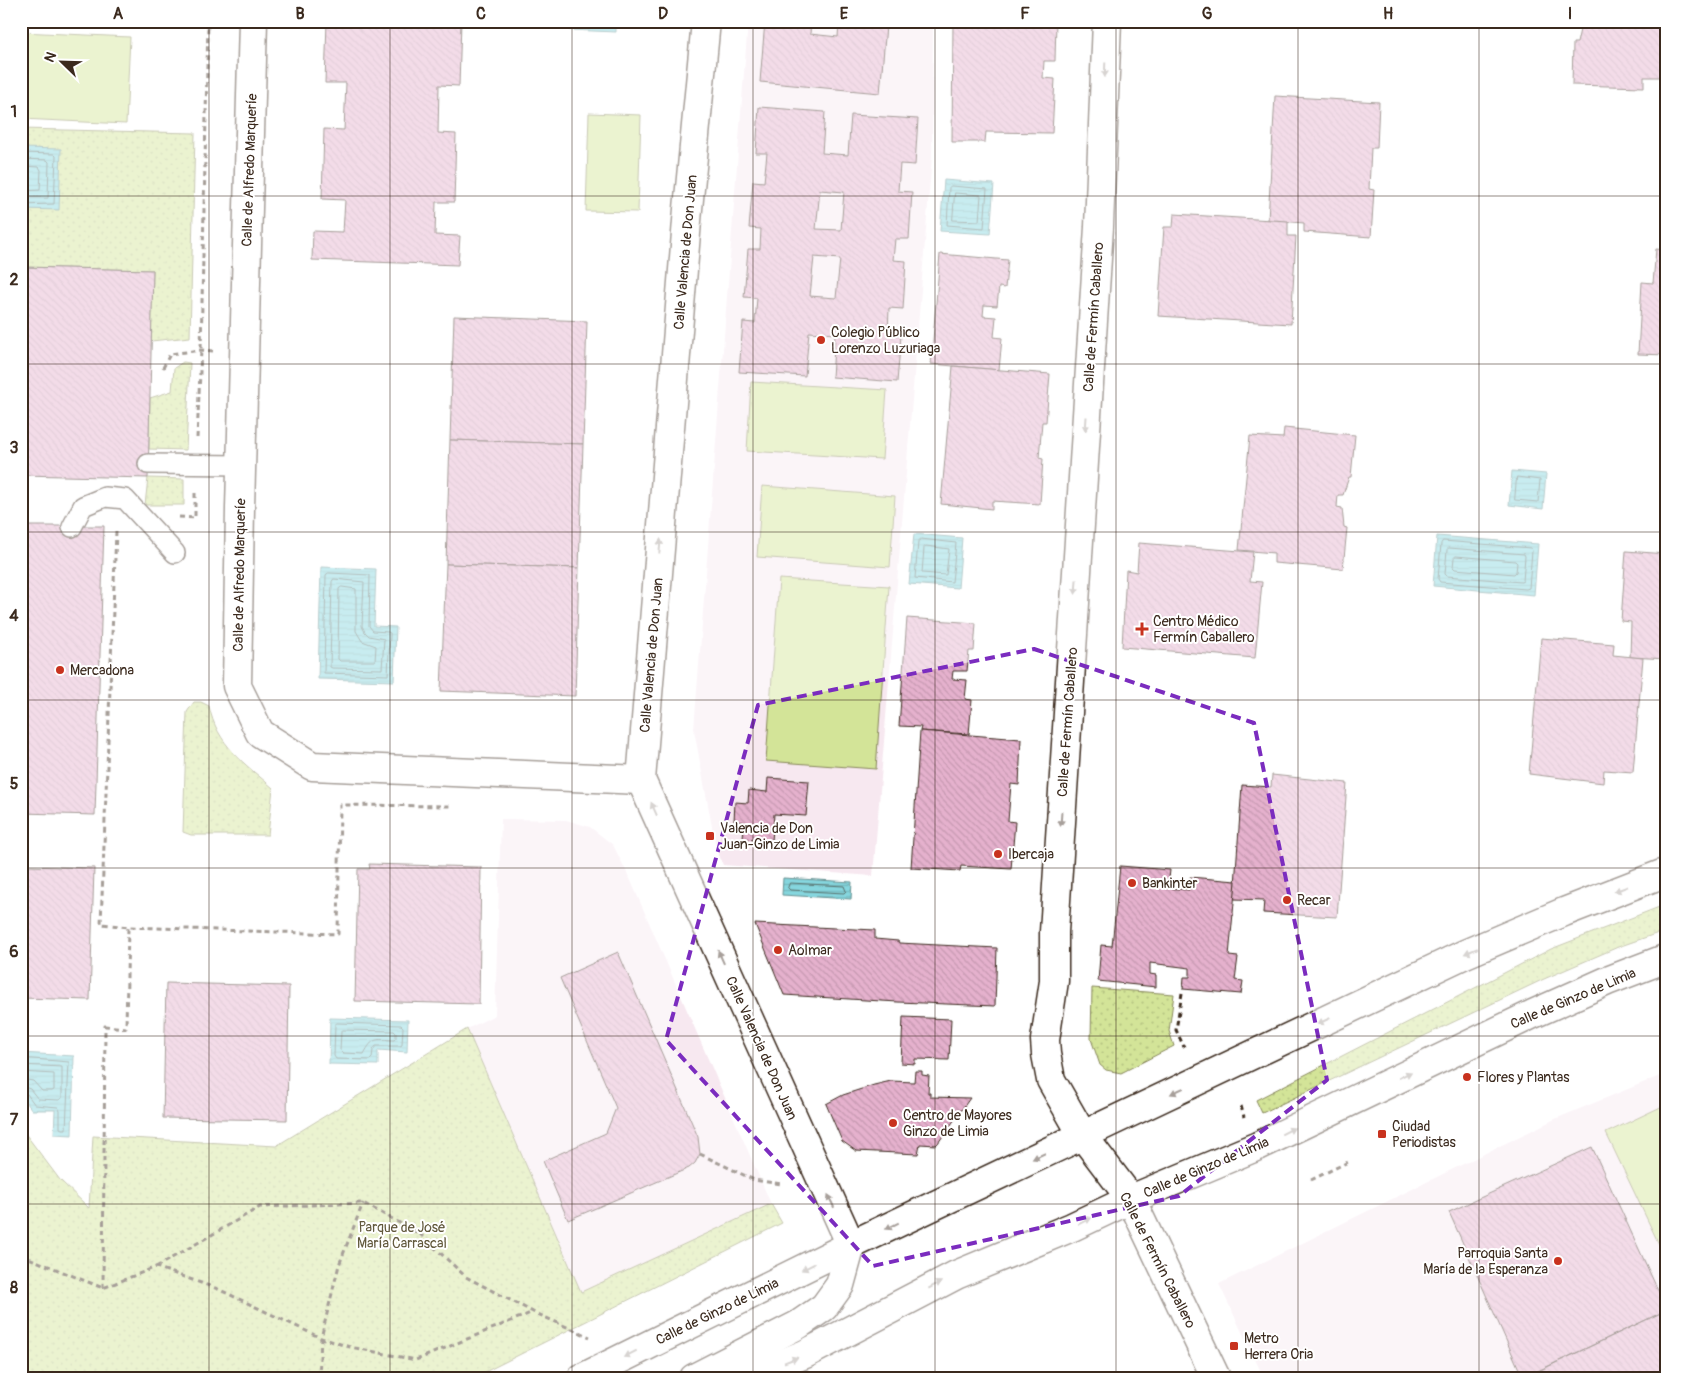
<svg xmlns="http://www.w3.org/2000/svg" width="1688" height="1399" font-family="Pangolin,sans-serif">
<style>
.built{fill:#f7e8f0}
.grass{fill:#d3e498;stroke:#87875b}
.park{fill:url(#park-dots);stroke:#87875b}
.water{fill:url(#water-rules);stroke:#679191}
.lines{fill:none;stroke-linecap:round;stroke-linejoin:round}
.shore{stroke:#596f6b;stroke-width:1}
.building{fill:url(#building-back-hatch);stroke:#3b2a1e;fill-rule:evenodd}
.service-casing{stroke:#3b2a1e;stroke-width:22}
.minor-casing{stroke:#3b2a1e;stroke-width:31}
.secondary-casing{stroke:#3b2a1e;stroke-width:31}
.path{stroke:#3b2a1e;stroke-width:3;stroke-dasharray:5 4;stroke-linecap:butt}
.service{stroke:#fff;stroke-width:19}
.minor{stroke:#fff;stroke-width:28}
.secondary{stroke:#fff;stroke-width:28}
.oneway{fill:#a79f9a}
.marked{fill:none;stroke:#7b2cbf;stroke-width:4;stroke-dasharray:10 6;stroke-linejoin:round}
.grid{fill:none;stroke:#3b2a1e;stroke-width:1;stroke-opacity:0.55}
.poi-dot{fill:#c8321e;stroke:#fff;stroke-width:2}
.labels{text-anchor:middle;stroke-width:4;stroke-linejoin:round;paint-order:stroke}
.street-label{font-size:14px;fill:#3b2a1e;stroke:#fff}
.poi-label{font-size:14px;fill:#3b2a1e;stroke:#fff;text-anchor:start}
.park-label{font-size:14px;fill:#61583c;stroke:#fff}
.neatline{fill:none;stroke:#3b2a1e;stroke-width:2}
.grid-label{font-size:16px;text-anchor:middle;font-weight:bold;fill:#3b2a1e}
</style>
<defs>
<pattern id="park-dots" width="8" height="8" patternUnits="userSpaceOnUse" patternTransform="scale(1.25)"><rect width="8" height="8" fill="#d3e498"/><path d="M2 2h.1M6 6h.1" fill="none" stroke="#b6c483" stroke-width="1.8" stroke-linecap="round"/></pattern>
<pattern id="water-rules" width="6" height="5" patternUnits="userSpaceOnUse" patternTransform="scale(1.25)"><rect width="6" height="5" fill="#85d6de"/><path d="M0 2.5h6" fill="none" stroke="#74b8be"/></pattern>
<pattern id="building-back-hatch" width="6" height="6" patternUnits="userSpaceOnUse" patternTransform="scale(1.25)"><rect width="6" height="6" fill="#e5b1cd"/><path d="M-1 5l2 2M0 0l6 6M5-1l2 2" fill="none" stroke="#c598b0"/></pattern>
</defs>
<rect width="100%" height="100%" fill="#fff"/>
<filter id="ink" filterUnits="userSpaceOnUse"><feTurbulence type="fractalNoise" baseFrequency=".02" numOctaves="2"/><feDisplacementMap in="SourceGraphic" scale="10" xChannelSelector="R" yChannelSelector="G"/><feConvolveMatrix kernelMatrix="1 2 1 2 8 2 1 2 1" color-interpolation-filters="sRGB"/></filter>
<g filter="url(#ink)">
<g class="built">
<polygon points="748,21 933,21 932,156 873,876 723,865 716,848 694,730"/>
<polygon points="501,819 566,820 590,827 613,845 631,881 771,1204 581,1292 467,1029 495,1015"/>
<polygon points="1667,1073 1667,1378 1264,1378 1219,1284 1555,1119"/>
</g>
<g class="grass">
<polygon points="21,32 130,37 126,124 21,119"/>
<polygon points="589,113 641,115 638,212 586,211"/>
<polygon points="751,382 887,390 882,459 747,451"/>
<polygon points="762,486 895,496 890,567 757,557"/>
<polygon points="779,579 889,586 876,769 766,761"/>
<polygon points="1667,1104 1667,1261 1606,1133"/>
</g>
<g class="park">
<polygon points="21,129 195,133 190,337 151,341 153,270 21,267"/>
<polygon points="183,362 190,363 186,450 149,449 150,398 172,391 174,368"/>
<polygon points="148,478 184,479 184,505 145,505"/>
<path d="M194 702H201L209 706C217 745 244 763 273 788L268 835H191L183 832 187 712Z"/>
<polygon points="1667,904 1667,930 1618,947 1544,979 1262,1113 1256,1100 1551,949"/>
<polygon points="1092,988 1174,994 1169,1031 1174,1046 1121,1073 1106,1070 1100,1065 1091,1039"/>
<polygon points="467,1029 581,1292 771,1204 782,1223 473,1378 21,1378 21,1128 60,1180 89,1208 93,1136 276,1146"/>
</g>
<g class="water">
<polygon points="569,21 616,21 616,32 569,30"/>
<polygon points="21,148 61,149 59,210 21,209"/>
<polygon points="944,180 994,184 990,234 940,231"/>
<polygon points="1512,471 1546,474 1543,509 1509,505"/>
<polygon points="914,534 962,538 958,588 909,584"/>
<polygon points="1437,536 1538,544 1534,595 1433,586"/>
<polygon points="321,567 376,569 374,626 396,627 394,681 318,679"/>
<polygon points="783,878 852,882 851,899 782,895"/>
<polygon points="330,1018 408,1020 407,1052 378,1050 378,1065 329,1064"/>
<polygon points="21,1053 74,1056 72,1135 54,1134 55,1110 32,1110 21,1095"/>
</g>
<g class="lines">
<g class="shore">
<polyline points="21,153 54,154 56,156 54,204 21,205"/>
<polyline points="21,159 47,160 49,162 48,198 21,198"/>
<polyline points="21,166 39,167 41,170 40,190 21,191"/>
<polygon points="951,186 987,189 984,228 947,225 949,188"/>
<polygon points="955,193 981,195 979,221 953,220"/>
<polygon points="1517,477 1540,480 1538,502 1515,500"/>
<polygon points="921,539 956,543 952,582 915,578 918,542"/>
<polygon points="1443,541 1531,548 1532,551 1529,588 1526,589 1440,582 1438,579 1441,544"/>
<polygon points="926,546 949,549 946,575 922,573 924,548"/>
<polygon points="1449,548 1524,554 1525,556 1523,581 1521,582 1447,576 1445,574 1447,550"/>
<polygon points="1456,556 1515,561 1517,563 1516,572 1514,574 1455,569 1453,567 1454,558"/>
<polygon points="329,573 370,575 369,626 373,631 388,632 390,633 388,675 324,673 326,575"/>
<polygon points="334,579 364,582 362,626 365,632 369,636 384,639 382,669 332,668 330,667 332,582"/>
<polygon points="342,587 356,589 356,631 362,641 376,646 375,661 340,661 338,659 339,589"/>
<polygon points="790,883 844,886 846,891 844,893 790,890 788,888"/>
<polygon points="337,1023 401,1025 403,1027 402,1045 400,1046 376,1046 373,1050 372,1058 370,1060 336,1059 334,1056 335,1025"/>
<path d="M343 1030 394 1031 396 1033V1038L394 1040C376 1039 373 1037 364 1054L343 1053 340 1050 341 1032Z"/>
<polyline points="21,1058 69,1062 66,1129 62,1129 60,1128 60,1111 58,1107 35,1105 27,1094 21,1093"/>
<polyline points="21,1065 62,1067 62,1098 59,1100 38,1099 30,1089 21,1086"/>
<polyline points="21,1072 54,1074 54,1090 52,1091 42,1091 33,1081 21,1079"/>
</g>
</g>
<g class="building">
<polygon points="327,21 461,21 459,86 439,85 438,133 456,134 454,202 436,202 435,235 460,236 458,265 312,260 313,231 343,232 345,200 322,199 324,129 344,130 346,83 325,83"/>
<polygon points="765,21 811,21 810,34 838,37 839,22 886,26 880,93 760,82"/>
<polygon points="953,21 1056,21 1055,61 1044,61 1043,78 1055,79 1052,133 986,132 985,142 952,142"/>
<polygon points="1586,21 1667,21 1667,77 1644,77 1644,87 1572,85 1573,43 1577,43 1581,25 1586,24"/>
<polygon points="1275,96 1379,102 1377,148 1371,148 1369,189 1374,190 1371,237 1304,232 1304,223 1268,220"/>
<path d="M759 107 825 112 822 153 848 155 851 115 918 119 915 165 900 164 898 191 912 192 909 239H895L893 260 906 261 903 309 889 308 888 334 901 335 897 382 832 377 835 334 809 332 805 376 739 372 743 322 755 323 757 298 744 297 748 249H760L761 229 749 228 753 181 764 182 767 153H756ZM820 190 844 192 841 230 816 229ZM814 257 840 259 836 298 810 296Z"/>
<polygon points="1174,214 1288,221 1288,236 1296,236 1291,324 1158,316 1164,227 1173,227"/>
<polygon points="1656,249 1667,250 1667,355 1638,354 1642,282 1653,283"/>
<polygon points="940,254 1008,260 1005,288 999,287 997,306 984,305 983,316 996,317 994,337 1002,338 999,370 931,364"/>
<polygon points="21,267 153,270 148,478 21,475"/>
<polygon points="454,316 587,321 583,444 450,440"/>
<polygon points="953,366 1050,374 1046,422 1042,422 1039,458 1043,459 1040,504 992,501 992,509 941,504"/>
<polygon points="1284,428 1355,435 1351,477 1349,477 1343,495 1338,495 1337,507 1342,508 1344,527 1347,528 1343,569 1274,563 1274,553 1239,550 1250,436 1283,438"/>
<polygon points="450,440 583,444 579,568 446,564"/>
<polygon points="21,526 104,526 95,815 21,813"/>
<polygon points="1139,543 1253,552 1250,581 1262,582 1255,658 1122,647 1126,570 1137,572"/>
<polygon points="1626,551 1667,554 1667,659 1630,657 1631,622 1621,621"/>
<polygon points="446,564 579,568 575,696 441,691"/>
<polygon points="907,618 976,623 974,651 969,651 967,671 953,671 952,679 967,680 965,699 972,700 969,734 920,731 921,727 899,726"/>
<polygon points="1541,638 1614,644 1613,655 1643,658 1633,772 1604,770 1603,783 1529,774"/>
<polygon points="920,731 1021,739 1019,785 1011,784 1008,821 1015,822 1011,869 961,866 960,871 911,868"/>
<polygon points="1272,775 1347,783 1337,917 1263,913 1264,900 1234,899 1242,785 1271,787"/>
<polygon points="768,778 809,781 806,816 774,814 772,841 743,839 744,822 734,821 735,802 748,803 749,790 767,792"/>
<polygon points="369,864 481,867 479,1004 355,1001 358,869 370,869"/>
<polygon points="21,866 94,868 90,1000 21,998"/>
<polygon points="1120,866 1170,870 1168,888 1189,890 1190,877 1236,881 1229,956 1238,957 1235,980 1243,981 1241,994 1183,989 1184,977 1190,977 1190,968 1150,963 1150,974 1156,975 1156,987 1098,981 1101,945 1112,946"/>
<polygon points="755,924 875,930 875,939 898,941 899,943 997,948 995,1006 898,1002 784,995"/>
<polygon points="618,952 698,1137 700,1154 695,1163 689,1168 568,1220 543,1161 606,1133 616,1108 560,978"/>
<polygon points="166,983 289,986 287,1120 163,1118"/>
<polygon points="903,1017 951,1019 949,1060 915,1059 915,1064 901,1063"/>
<polygon points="915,1071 922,1071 922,1075 929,1076 928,1093 930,1093 930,1097 970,1098 938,1143 936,1145 920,1144 918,1154 856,1151 842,1141 826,1104 843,1095 874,1085 891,1081 914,1082"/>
<polygon points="1592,1147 1667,1310 1523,1378 1449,1212"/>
<polygon points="1667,1310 1667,1378 1524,1378"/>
</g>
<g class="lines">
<g class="service-casing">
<g id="service">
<polyline points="148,464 241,465"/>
<polyline points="72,527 83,506 105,497 125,499 175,553"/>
</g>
</g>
<g class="minor-casing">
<g id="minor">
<polyline points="253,21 240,508 237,686 260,733 312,766 641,780"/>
<polyline points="1107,21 1099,227 1054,932 1054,981 1045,1040 1046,1054 1051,1080 1083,1136 1131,1199 1216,1378"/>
<polyline points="694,1378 798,1325 824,1307 840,1285 851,1245 641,780 688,209 706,21"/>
</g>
</g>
<g class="secondary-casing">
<g id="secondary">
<polyline points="582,1378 851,1245 1465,954 1564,912 1667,872"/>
<polyline points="746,1378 805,1354 956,1275 1072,1227 1131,1199 1258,1146 1533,1014 1607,981 1667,958"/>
</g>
</g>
<g class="path">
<polyline points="163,368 170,354 201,350 213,351"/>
<polyline points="197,438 201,350 208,21"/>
<polyline points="179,517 195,518 195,492"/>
<polyline points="116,531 101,924 128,927 338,934 340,805 452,806"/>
<polyline points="1182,993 1176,1030 1184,1047"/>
<polyline points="1241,1106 1244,1117"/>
<polyline points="700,1154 754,1180 782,1184"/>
<polyline points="1311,1180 1350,1161"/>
<polyline points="21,1255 103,1288 156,1267 218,1289 321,1338 350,1347 416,1360 533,1312"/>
<polyline points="156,1267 260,1207 363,1203 420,1234 466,1277 533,1312 590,1337"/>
<polyline points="103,1288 105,1026 126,1028 128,927"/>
<polyline points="319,1378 321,1338 339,1265 363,1203"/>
</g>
<use href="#service" class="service"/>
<use href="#minor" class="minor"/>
<use href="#secondary" class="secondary"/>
</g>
<defs><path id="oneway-solid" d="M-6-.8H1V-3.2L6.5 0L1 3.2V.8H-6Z" transform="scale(1.25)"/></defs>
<g class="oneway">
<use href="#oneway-solid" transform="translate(1105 70) rotate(92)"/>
<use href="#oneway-solid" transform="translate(1086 424) rotate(94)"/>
<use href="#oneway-solid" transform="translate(660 546) rotate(-85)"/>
<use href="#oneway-solid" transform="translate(1076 587) rotate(94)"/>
<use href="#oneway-solid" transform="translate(654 809) rotate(-114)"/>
<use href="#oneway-solid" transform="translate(1061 819) rotate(94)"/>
<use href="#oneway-solid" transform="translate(1621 889) rotate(159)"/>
<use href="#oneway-solid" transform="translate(1471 951) rotate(157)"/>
<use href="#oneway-solid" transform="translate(721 957) rotate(-114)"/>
<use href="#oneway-solid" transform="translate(1324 1021) rotate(155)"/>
<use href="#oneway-solid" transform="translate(1405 1075) rotate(-26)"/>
<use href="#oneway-solid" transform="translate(1177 1091) rotate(155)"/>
<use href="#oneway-solid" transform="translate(1288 1131) rotate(-26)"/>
<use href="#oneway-solid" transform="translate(1039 1156) rotate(155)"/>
<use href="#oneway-solid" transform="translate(831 1201) rotate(-115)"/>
<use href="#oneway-solid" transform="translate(1085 1221) rotate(-26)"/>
<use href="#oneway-solid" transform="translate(892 1226) rotate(154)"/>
<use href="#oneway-solid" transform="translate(808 1267) rotate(154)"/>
<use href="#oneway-solid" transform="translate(935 1285) rotate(-28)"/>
<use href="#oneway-solid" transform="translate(630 1354) rotate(153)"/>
<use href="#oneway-solid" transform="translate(791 1360) rotate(-21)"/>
</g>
</g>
<path d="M0 0H1688V1399H0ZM1034 649 1254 723 1327 1080 1179 1196 873 1266 666 1040 758 705Z" fill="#fff" fill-opacity=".55" fill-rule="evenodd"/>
<path class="marked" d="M1034 649 1254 723 1327 1080 1179 1196 873 1266 666 1040 758 705Z"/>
<path class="grid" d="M209 21V1378M390 21V1378M572 21V1378M753 21V1378M935 21V1378M1116 21V1378M1298 21V1378M1479 21V1378M21 196H1667M21 364H1667M21 532H1667M21 700H1667M21 868H1667M21 1036H1667M21 1204H1667"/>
<g class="poi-dot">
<circle cx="821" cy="340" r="5"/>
<path d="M1139.5 621.5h5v5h5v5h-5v5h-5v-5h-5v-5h5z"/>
<circle cx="60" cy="670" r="5"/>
<rect x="705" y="831" width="10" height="10" rx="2.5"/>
<circle cx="998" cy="854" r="5"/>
<circle cx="1132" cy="883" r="5"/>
<circle cx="1287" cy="900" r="5"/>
<circle cx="778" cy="950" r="5"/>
<circle cx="1467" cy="1077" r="5"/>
<circle cx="893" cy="1123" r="5"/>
<rect x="1377" y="1129" width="10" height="10" rx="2.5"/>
<circle cx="1558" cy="1261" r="5"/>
<rect x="1229" y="1341" width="10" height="10" rx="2.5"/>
</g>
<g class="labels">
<g class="street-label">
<text transform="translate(249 170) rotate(-88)" y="5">Calle de Alfredo Marqueríe</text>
<text transform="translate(685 252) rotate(-85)" y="5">Calle Valencia de Don Juan</text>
<text transform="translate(1093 317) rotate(-86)" y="5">Calle de Fermín Caballero</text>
<text transform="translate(239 575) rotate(-89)" y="5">Calle de Alfredo Marqueríe</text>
<text transform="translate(651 655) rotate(-85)" y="5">Calle Valencia de Don Juan</text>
<text transform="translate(1067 722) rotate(-86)" y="5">Calle de Fermín Caballero</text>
<text transform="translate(1573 998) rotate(-23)" y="5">Calle de Ginzo de Limia</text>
<text transform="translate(762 1048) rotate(66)" y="5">Calle Valencia de Don Juan</text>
<text transform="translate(1206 1167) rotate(-23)" y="5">Calle de Ginzo de Limia</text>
<text transform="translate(1158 1260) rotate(63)" y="5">Calle de Fermín Caballero</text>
<text transform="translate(717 1311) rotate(-26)" y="5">Calle de Ginzo de Limia</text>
</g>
<g class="poi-label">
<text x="831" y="337">Colegio Público<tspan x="831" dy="16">Lorenzo Luzuriaga</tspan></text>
<text x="1153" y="626">Centro Médico<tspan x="1153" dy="16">Fermín Caballero</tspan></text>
<text x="70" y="675">Mercadona</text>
<text x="720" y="833">Valencia de Don<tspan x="720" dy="16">Juan-Ginzo de Limia</tspan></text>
<text x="1008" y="859">Ibercaja</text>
<text x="1142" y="888">Bankinter</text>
<text x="1297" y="905">Recar</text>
<text x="788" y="955">Aolmar</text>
<text x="1477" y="1082">Flores y Plantas</text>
<text x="903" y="1120">Centro de Mayores<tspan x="903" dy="16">Ginzo de Limia</tspan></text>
<text x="1392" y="1131">Ciudad<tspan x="1392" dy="16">Periodistas</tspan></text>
<text x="1548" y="1258" text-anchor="end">Parroquia Santa<tspan x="1548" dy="16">María de la Esperanza</tspan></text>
<text x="1244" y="1343">Metro<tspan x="1244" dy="16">Herrera Oria</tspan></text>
</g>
<g class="park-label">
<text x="402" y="1232">Parque de José<tspan x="402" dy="16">María Carrascal</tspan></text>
</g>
</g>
<rect width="1688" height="1399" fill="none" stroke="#fff" stroke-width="55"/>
<g transform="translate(62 62) rotate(293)" stroke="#ffffff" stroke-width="4" paint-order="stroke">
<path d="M0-4L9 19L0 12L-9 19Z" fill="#3b2a1e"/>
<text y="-8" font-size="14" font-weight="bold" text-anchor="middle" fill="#3b2a1e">N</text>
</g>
<rect x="28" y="28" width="1632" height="1344" class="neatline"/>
<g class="grid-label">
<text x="118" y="19">A</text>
<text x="300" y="19">B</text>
<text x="481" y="19">C</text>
<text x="663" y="19">D</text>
<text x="844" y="19">E</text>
<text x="1025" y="19">F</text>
<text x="1207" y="19">G</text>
<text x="1388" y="19">H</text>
<text x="1570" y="19">I</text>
<text x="14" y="117">1</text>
<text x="14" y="285">2</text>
<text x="14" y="453">3</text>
<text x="14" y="621">4</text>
<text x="14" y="789">5</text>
<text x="14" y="957">6</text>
<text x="14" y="1125">7</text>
<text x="14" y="1293">8</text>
</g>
</svg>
